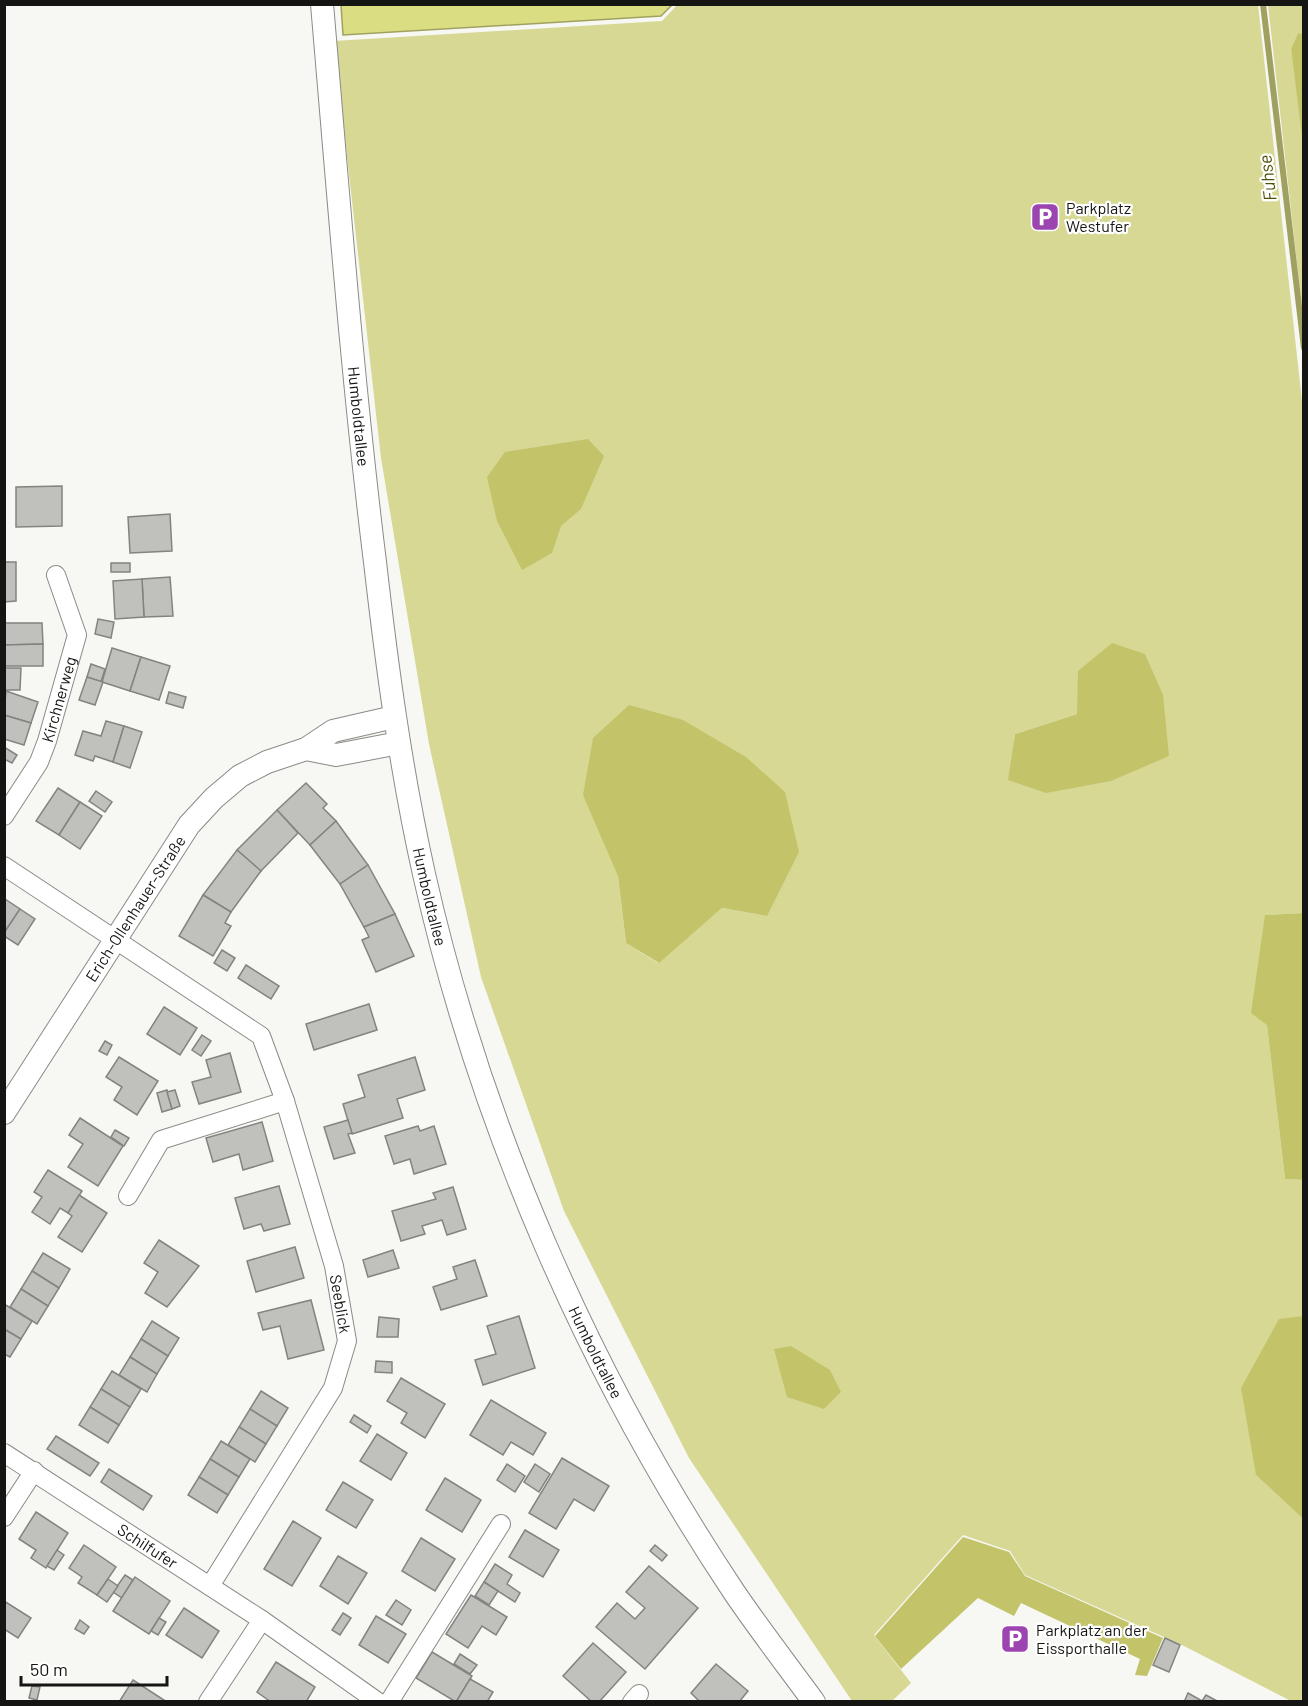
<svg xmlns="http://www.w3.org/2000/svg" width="1308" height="1706" font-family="Barlow,sans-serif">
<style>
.green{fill:#d6d894;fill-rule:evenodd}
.forest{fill:#c3c46a}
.water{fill:#dbdd82;stroke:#a0a161;stroke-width:1.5}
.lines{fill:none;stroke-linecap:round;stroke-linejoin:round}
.stream{stroke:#a0a161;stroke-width:6}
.building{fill:#c0c0bc;stroke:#838380;stroke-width:1.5}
.minor-casing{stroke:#8a8a87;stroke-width:20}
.tertiary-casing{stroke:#8a8a87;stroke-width:24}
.minor{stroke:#fff;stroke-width:18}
.tertiary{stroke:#fff;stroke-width:22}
.labels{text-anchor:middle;stroke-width:4.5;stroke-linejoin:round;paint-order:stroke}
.poi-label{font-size:16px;fill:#151514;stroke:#fffffe;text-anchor:start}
.street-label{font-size:16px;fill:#151514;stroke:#fffffe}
.water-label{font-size:18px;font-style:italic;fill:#51500b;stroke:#fffffe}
</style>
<rect width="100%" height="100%" fill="#f7f7f3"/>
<g class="green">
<path d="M678 4 1258 5 1304 419V913L1265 915 1267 1024 1285 1179 1303 1180 1304 1316 1279 1320 1256 1475 1303 1519V1701H1291L1184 1646 1025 1575 1010 1551 963 1535 874 1635 911 1683 892 1701H852L689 1458 564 1211 481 977 429 744 381 458 334 41 662 21ZM1077 714 1009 780 1015 734ZM618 876 767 916 722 908 658 963 626 943Z"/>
<polygon points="1268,5 1303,5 1303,34 1298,33 1291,49 1304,144 1303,316"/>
</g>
<g class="forest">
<polygon points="1298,33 1304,34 1303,144 1291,49"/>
<polygon points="588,439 604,456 581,509 561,526 552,553 522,570 497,521 487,477 505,452"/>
<polygon points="1112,643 1145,654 1163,695 1169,756 1111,781 1046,793 1008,780 1015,734 1077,714 1078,671"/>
<polygon points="629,705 683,720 746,757 785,792 799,852 767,916 722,908 659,963 626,943 618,876 583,795 593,738"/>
<polygon points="1303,913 1304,913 1303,1180 1285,1179 1267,1025 1251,1013 1265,915"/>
<polygon points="1303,1316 1304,1316 1303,1519 1256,1475 1241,1388 1279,1319"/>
<polygon points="791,1346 830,1370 841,1392 824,1409 787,1397 774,1349"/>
<polygon points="963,1537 1009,1552 1025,1576 1163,1638 1147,1676 1135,1675 1140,1659 1021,1603 1014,1616 978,1598 901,1669 875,1636"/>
</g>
<polygon class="water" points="341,5 341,4 672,5 661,16 343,35"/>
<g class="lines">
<polyline class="stream" points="1263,4 1304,348"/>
</g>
<g class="building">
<polygon points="62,486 62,526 16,527 16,487"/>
<polygon points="170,514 172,551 130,553 128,517"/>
<polygon points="4,562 16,562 16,601 4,602"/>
<rect x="111" y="563" width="19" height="9"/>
<polygon points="170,577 173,616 144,617 142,579"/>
<polygon points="142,579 144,617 115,619 113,581"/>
<polygon points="98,619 114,622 111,638 95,634"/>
<polygon points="4,623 42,623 43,644 4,645"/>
<polygon points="43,644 43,666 4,666 4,645"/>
<polygon points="112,648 141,657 130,691 102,682"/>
<polygon points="141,657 170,666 159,700 130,691"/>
<polygon points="91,664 105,669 101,682 87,677"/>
<polygon points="4,668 21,668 20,690 4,690"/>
<polygon points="87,677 103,682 95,705 79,700"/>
<polygon points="6,691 38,702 31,723 4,715"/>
<polygon points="169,692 186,697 183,708 166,703"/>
<polygon points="4,715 31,723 24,745 4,739"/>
<polygon points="106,721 124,726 113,762 95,756 93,761 75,755 83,731 101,736"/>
<polygon points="124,726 142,732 130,768 113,762"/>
<polygon points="4,747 17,755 12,763 4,759"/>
<polygon points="306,783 327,804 323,808 336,821 310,845 277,810"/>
<polygon points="58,788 80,802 59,835 36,821"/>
<polygon points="96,791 112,802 105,812 89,801"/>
<polygon points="80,802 102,816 80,849 59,835"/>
<polygon points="277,810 298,833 261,871 237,850"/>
<polygon points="336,821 368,865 340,884 310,845"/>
<polygon points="237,850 261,871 231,912 203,895"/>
<polygon points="368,865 395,914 364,927 340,884"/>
<polygon points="203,895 231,912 225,923 231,926 213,956 179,936"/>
<polygon points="5,899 20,909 4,933 4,899"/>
<polygon points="20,909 35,919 18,945 4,936 4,933"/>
<polygon points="395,914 414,956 376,972 362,940 369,937 364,927"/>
<polygon points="222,950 235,958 227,971 214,963"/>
<polygon points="246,965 279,986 271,999 238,978"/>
<polygon points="369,1004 377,1030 314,1050 306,1024"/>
<polygon points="164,1007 197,1028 180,1055 147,1034"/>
<polygon points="202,1035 211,1041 201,1056 192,1050"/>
<polygon points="105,1041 112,1045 107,1055 99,1051"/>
<polygon points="230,1053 241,1092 199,1104 192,1082 211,1077 206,1060"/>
<polygon points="119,1057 158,1081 137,1115 114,1100 122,1087 106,1077"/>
<polygon points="415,1057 425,1090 397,1099 403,1118 352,1134 343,1104 365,1097 358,1075"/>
<polygon points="167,1090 172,1109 162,1112 157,1093"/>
<polygon points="175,1090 180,1106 172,1109 167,1092"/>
<polygon points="80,1118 123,1146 98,1186 68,1167 83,1144 69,1135"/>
<polygon points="348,1120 352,1133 348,1134 355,1153 334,1159 324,1127"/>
<polygon points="262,1122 273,1161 243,1170 239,1154 213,1162 206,1138"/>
<polygon points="418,1126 420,1131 434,1126 446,1164 414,1174 410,1159 394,1164 385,1136"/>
<polygon points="115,1130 129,1138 124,1146 111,1137"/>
<polygon points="48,1170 82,1191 68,1213 60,1208 50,1224 32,1212 42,1197 34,1192"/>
<polygon points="279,1186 290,1224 264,1231 261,1224 244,1229 235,1198"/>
<polygon points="453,1187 466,1229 447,1235 442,1220 422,1226 425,1234 401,1241 392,1211 436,1199 433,1193"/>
<polygon points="79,1195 107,1213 82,1252 58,1237 72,1216 68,1213"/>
<polygon points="159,1240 199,1266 167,1307 145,1293 158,1272 144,1263"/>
<polygon points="295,1247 304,1278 256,1292 247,1261"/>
<polygon points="393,1250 399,1268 368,1277 363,1260"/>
<polygon points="43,1253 70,1269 59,1288 32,1271"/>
<polygon points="475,1260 487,1296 441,1310 433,1287 457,1279 453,1267"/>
<polygon points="32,1271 59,1288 48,1306 21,1289"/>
<polygon points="21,1289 48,1306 37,1324 10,1307"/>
<polygon points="311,1300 324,1350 288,1359 280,1326 263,1330 258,1313"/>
<polygon points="4,1304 32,1321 21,1339 4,1329"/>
<polygon points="519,1316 535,1368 483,1385 475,1360 496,1354 487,1326"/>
<polygon points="379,1317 399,1319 398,1337 377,1337"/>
<polygon points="152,1321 179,1338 168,1356 141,1339"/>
<polygon points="4,1329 21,1339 10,1357 4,1354"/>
<polygon points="141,1339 168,1356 157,1374 130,1357"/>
<polygon points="130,1357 157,1374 147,1392 119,1375"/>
<polygon points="376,1361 392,1362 392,1373 375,1372"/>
<polygon points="112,1371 141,1389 130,1407 101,1389"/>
<polygon points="401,1378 445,1404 425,1438 401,1423 407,1413 387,1401"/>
<polygon points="101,1389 130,1407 119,1425 90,1407"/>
<polygon points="261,1391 288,1408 277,1426 250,1409"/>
<polygon points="491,1400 546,1433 533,1455 511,1442 503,1455 470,1435"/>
<polygon points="90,1407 119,1425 108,1443 79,1425"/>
<polygon points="250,1409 277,1426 266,1444 239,1427"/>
<polygon points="354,1415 371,1426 367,1433 350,1422"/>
<polygon points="239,1427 266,1444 255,1462 228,1445"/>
<polygon points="377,1434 407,1453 391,1480 360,1461"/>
<polygon points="56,1436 99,1463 90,1476 47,1449"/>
<polygon points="221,1441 250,1459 239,1477 210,1459"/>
<polygon points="562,1458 609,1486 594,1511 574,1499 556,1529 529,1513"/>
<polygon points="210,1459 239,1477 228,1495 199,1477"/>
<polygon points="507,1464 525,1476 515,1492 497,1480"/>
<polygon points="535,1464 550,1474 539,1492 524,1482"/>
<polygon points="109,1469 152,1496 143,1510 101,1482"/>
<polygon points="199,1477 228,1495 217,1513 188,1495"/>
<polygon points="445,1478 481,1500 462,1532 426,1510"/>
<polygon points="343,1482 373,1500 356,1528 326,1510"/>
<polygon points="36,1512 68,1533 46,1568 31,1558 36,1550 19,1539"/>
<polygon points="293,1521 321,1538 292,1586 264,1569"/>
<polygon points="525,1530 559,1550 543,1577 509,1557"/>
<polygon points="421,1538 455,1559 435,1591 402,1571"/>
<polygon points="84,1545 116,1567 97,1595 78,1583 82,1577 69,1568"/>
<polygon points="655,1545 667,1555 662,1561 650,1551"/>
<polygon points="57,1550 64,1555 54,1570 47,1566"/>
<polygon points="338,1556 367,1573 348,1604 320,1586"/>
<polygon points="495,1564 512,1575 507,1584 520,1593 515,1602 484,1582"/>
<polygon points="649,1566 698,1608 645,1669 596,1627 617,1603 635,1619 645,1608 626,1592"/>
<polygon points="125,1575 133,1580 122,1598 113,1592"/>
<polygon points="135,1577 170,1601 149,1634 113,1611"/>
<polygon points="108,1579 118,1586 107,1602 97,1595"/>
<polygon points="484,1582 498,1591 489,1605 475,1596"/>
<polygon points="471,1595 507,1617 496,1635 482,1626 468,1648 446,1634"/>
<polygon points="396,1600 411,1610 402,1625 386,1615"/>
<polygon points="4,1601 31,1618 18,1638 4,1629"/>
<polygon points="184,1608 219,1631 202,1658 166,1635"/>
<polygon points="343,1613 351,1618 340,1635 332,1630"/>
<polygon points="376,1616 406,1634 388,1663 359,1645"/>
<polygon points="159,1618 166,1622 158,1635 151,1631"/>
<polygon points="80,1620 89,1627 84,1634 75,1629"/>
<polygon points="1165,1638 1180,1645 1169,1672 1153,1665"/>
<polygon points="593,1643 626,1672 599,1702 592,1702 563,1676"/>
<polygon points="432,1652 472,1676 456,1702 416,1678"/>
<polygon points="460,1654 477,1665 470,1674 454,1664"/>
<polygon points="276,1662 315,1687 306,1702 271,1702 257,1692"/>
<polygon points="716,1664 748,1691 739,1702 700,1702 691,1693"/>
<polygon points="470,1679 493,1692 487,1702 456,1702"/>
<polygon points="133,1680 167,1702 119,1702"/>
<polygon points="32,1686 40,1687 37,1700 29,1698"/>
<polygon points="1188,1693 1202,1701 1206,1695 1219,1702 1184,1702"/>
</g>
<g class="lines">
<g class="minor-casing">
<g id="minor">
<path id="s1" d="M4 816 39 762 47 741 77 635 56 575"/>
<path id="s2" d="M4 866 261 1036 285 1101 334 1266 347 1341 333 1388 210 1586"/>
<polyline points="128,1196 161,1140 285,1101"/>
<path id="s3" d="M4 1453 262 1620 378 1702"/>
<polyline points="4,1517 34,1471"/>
<polyline points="208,1702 262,1620"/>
<polyline points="389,1702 501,1524"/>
<polyline points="632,1702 639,1694"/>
</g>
</g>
<g class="tertiary-casing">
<g id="tertiary">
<path id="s4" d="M322 4C338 190 352 377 375 562 387 667 401 771 424 874 481 1128 590 1376 734 1592 759 1629 787 1665 814 1702"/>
<polyline points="306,749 336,755 399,743"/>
<path id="s5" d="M4 1113 189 825 214 798 240 776 267 762 306 749 333 731 394 717"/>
</g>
</g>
<use href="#minor" class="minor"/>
<use href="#tertiary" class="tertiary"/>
</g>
<defs>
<g id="parking-square" transform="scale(1.5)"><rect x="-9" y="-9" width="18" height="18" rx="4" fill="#9c45b1" stroke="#fffffe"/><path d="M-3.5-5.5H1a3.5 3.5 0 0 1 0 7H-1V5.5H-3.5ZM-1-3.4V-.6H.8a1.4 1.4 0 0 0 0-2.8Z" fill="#fff"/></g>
</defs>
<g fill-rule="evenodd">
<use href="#parking-square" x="1045" y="217"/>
<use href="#parking-square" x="1015" y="1639"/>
</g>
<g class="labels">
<g class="poi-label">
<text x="1066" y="214">Parkplatz<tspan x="1066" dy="18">Westufer</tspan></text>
<text x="1036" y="1636">Parkplatz an der<tspan x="1036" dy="18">Eissporthalle</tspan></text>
</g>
<g class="street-label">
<text dy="6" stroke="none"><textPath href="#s4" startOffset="414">Humboldtallee</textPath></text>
<text dy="6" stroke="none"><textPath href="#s1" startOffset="130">Kirchnerweg</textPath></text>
<text dy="6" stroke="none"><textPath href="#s4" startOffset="900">Humboldtallee</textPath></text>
<text dy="6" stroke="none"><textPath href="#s5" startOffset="243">Erich-Ollenhauer-Straße</textPath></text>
<text dy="6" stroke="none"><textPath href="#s2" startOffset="588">Seeblick</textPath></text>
<text dy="6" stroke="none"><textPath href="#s4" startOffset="1386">Humboldtallee</textPath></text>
<text dy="6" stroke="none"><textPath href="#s3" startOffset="171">Schilfufer</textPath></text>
</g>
<g class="water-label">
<text transform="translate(1268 178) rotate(-97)" y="6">Fuhse</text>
</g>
</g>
<rect width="1308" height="1706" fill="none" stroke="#151514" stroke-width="12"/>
<path d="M21 1676v9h146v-9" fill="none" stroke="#151514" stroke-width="3"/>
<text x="30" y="1676" font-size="18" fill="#151514" stroke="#fffffe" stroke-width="4.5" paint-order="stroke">50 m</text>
</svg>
